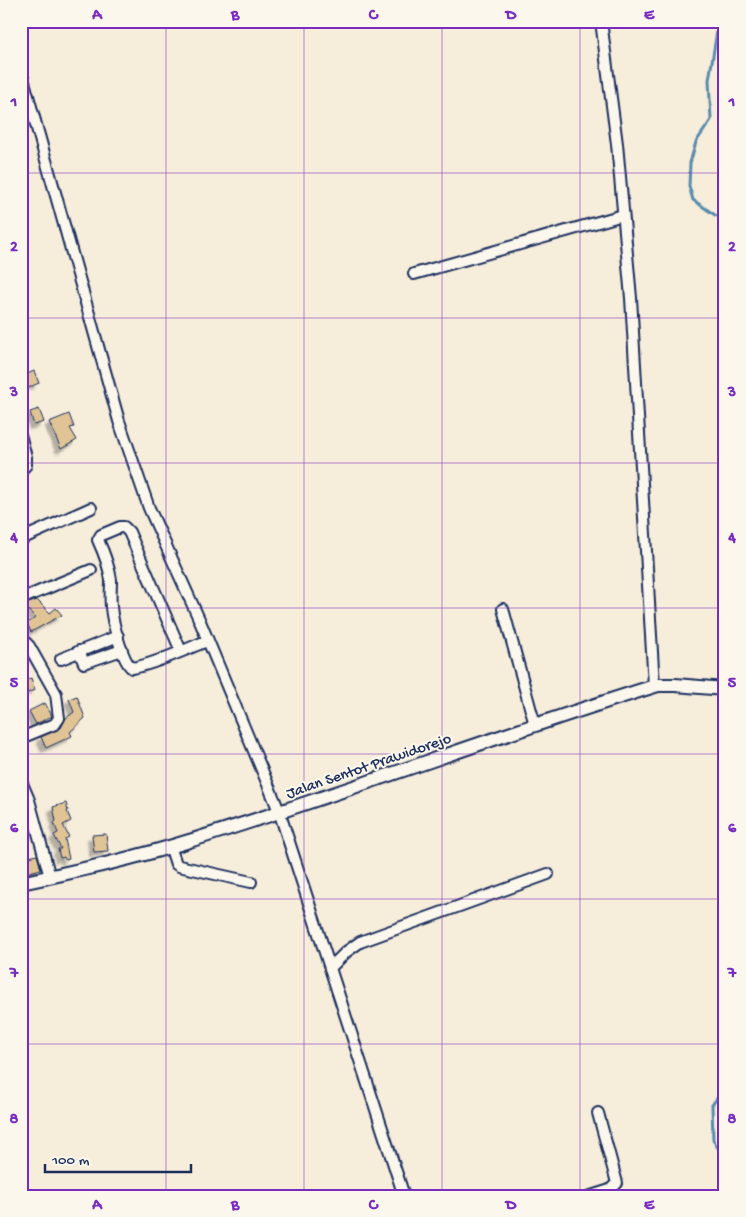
<svg xmlns="http://www.w3.org/2000/svg" width="746" height="1217" font-family="'Gochi Hand',sans-serif">
<style>
.lines{fill:none;stroke-linecap:round;stroke-linejoin:round}
.stream{stroke:#588bad;stroke-width:3}
.building{fill:#e1c495;stroke:#1b2f5e;filter:url(#shadow)}
.minor-casing{stroke:#1b2f5e;stroke-width:14}
.major-casing{stroke:#1b2f5e;stroke-width:16}
.minor{stroke:#fbf7ec;stroke-width:10}
.major{stroke:#fbf7ec;stroke-width:12}
.grid{fill:none;stroke:#7b2cbf;stroke-width:1;stroke-opacity:0.55}
.labels{text-anchor:middle;stroke-width:4;stroke-linejoin:round;paint-order:stroke}
.street-label{font-size:16px;fill:#1b2f5e;stroke:#fbf7ec}
.neatline{fill:none;stroke:#7b2cbf;stroke-width:2}
.grid-label{font-size:16px;text-anchor:middle;font-weight:bold;fill:#7b2cbf}
</style>
<defs>
<filter id="shadow"><feDropShadow dx="-4.5" dy="4.5" stdDeviation="1" flood-color="#0004"/></filter>
</defs>
<rect width="100%" height="100%" fill="#f6eddb"/>
<filter id="ink" filterUnits="userSpaceOnUse"><feTurbulence type="fractalNoise" baseFrequency=".02" numOctaves="2"/><feDisplacementMap in="SourceGraphic" scale="10" xChannelSelector="R" yChannelSelector="G"/><feConvolveMatrix kernelMatrix="1 2 1 2 8 2 1 2 1" color-interpolation-filters="sRGB"/></filter>
<g filter="url(#ink)">
<g class="lines">
<g class="stream">
<polyline points="725,28 717,31 709,80 711,120 696,142 690,163 689,186 693,200 715,215 725,220"/>
<polyline points="725,1088 712,1105 713,1140 725,1159"/>
</g>
</g>
<g class="building">
<polygon points="34,371 39,383 21,391 21,377"/>
<polygon points="39,409 44,422 34,425 30,412"/>
<polygon points="69,414 74,427 70,428 77,440 61,449 49,422"/>
<polygon points="37,600 50,613 56,608 62,615 31,632 27,623 36,618 23,605"/>
<polygon points="31,678 35,690 21,695 21,682"/>
<polygon points="77,696 85,718 70,732 72,736 46,748 41,737 61,728 65,719 74,712 69,699"/>
<polygon points="45,703 52,716 36,724 29,711"/>
<polygon points="66,803 68,811 67,811 71,821 63,825 69,837 65,839 69,859 66,860 64,857 60,858 58,849 61,849 54,835 58,833 54,823 56,821 53,807"/>
<polygon points="106,834 108,851 94,852 92,835"/>
<polygon points="37,855 41,869 22,874 21,864 30,860 29,857"/>
</g>
<g class="lines">
<g class="minor-casing">
<g id="minor">
<polyline points="601,21 617,144 631,298 654,686"/>
<polyline points="21,71 119,421 149,508 199,619 279,811 404,1196"/>
<polyline points="414,274 623,215"/>
<polyline points="21,438 26,457 26,465 21,470"/>
<polyline points="21,539 91,508"/>
<polyline points="21,599 91,570"/>
<polyline points="503,609 535,725"/>
<polyline points="21,638 29,646 56,694 59,718 55,724 21,738"/>
<polyline points="79,651 84,663 122,650"/>
<path d="M181 651 129 532 124 527H120L101 535 98 540C104 553 109 566 111 580 111 589 110 598 111 607 112 620 122 661 132 668 153 665 186 649 207 641"/>
<polyline points="61,659 118,636"/>
<polyline points="21,781 29,800 50,877"/>
<polyline points="170,846 176,864 179,866 251,882"/>
<polyline points="330,968 346,952 360,942 548,874"/>
<polyline points="591,1196 610,1190 617,1183 598,1113"/>
</g>
</g>
<g class="major-casing">
<path id="major" d="M21 883C76 871 132 859 186 842 345 793 500 734 658 685H675L725 689"/>
</g>
<use href="#minor" class="minor"/>
<use href="#major" class="major"/>
</g>
</g>
<path class="grid" d="M166 21V1196M304 21V1196M442 21V1196M580 21V1196M21 173H725M21 318H725M21 463H725M21 608H725M21 754H725M21 899H725M21 1044H725"/>
<g class="labels">
<g class="street-label">
<text transform="translate(368 764) rotate(-19)" y="6">Jalan Sentot Prawidorejo</text>
</g>
</g>
<rect width="746" height="1217" fill="none" stroke="#fbf7ec" stroke-width="55"/>
<path d="M45 1164v8h146v-8" fill="none" stroke="#1b2f5e" stroke-width="2.5"/>
<text x="52" y="1164" font-size="15" fill="#1b2f5e" stroke="#fbf7ec" stroke-width="4" paint-order="stroke">100 m</text>
<rect x="28" y="28" width="690" height="1162" class="neatline"/>
<g class="grid-label">
<text x="97" y="19">A</text>
<text x="235" y="19">B</text>
<text x="373" y="19">C</text>
<text x="511" y="19">D</text>
<text x="649" y="19">E</text>
<text x="14" y="106">1</text>
<text x="732" y="106">1</text>
<text x="14" y="251">2</text>
<text x="732" y="251">2</text>
<text x="14" y="396">3</text>
<text x="732" y="396">3</text>
<text x="14" y="542">4</text>
<text x="732" y="542">4</text>
<text x="14" y="687">5</text>
<text x="732" y="687">5</text>
<text x="14" y="832">6</text>
<text x="732" y="832">6</text>
<text x="14" y="977">7</text>
<text x="732" y="977">7</text>
<text x="14" y="1123">8</text>
<text x="732" y="1123">8</text>
<text x="97" y="1209">A</text>
<text x="235" y="1209">B</text>
<text x="373" y="1209">C</text>
<text x="511" y="1209">D</text>
<text x="649" y="1209">E</text>
</g>
</svg>
